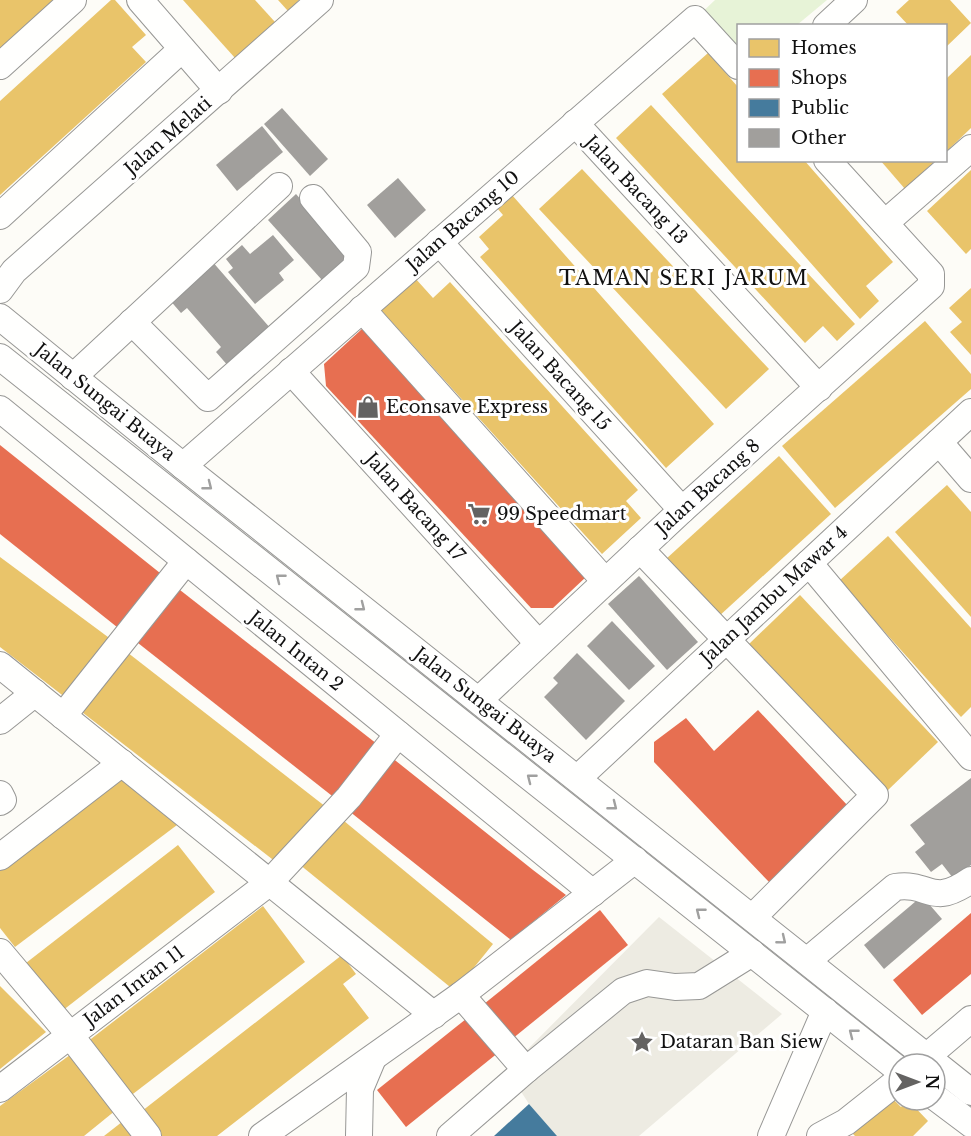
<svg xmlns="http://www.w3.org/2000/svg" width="971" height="1136" font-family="'Libre Baskerville',serif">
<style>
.green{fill:#e7f3d7}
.plaza{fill:#edebe2}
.homes{fill:#e9c46a}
.shops{fill:#e76f51}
.public{fill:#457b9d}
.building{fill:#a19f9c}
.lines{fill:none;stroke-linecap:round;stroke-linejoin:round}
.minor-casing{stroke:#979795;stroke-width:28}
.minor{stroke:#fffffe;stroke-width:26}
.oneway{stroke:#a0a09f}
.labels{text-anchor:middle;stroke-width:6;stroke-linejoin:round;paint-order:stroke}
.street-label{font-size:18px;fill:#111;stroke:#fff}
.poi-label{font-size:18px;fill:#111;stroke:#fff;text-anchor:start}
.neighbourhood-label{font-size:20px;letter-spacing:1.5px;fill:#111;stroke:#fff}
</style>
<rect width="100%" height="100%" fill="#fdfcf7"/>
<polygon class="green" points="715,0 827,0 797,25 738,26 738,66 695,19"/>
<polygon class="plaza" points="659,917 782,1014 639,1136 557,1136 529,1104 507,1070"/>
<g class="homes">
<polygon points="0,0 59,0 0,56"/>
<polygon points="111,0 115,0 146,35 132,47 146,62 0,195 0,101"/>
<polygon points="183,0 255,0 275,22 235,58"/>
<polygon points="278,0 299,0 288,11"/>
<polygon points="909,0 950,0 971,23 946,47 946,26 909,26 896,12"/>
<polygon points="708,53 738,87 738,160 804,160 893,262 866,286 879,301 860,319 662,94"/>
<polygon points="971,55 971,128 946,152 946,79"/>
<polygon points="651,105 855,324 837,341 823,326 805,343 616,138"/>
<polygon points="880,160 936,160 905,189"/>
<polygon points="582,169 769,369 726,409 539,209"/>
<polygon points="971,170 971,249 966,254 927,211"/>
<polygon points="512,195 714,424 666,468 480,257 489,249 479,237 503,215 497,208"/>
<polygon points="415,278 433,298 450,282 638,490 626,501 641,518 602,554 381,310"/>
<polygon points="971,288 971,355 950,332 962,322 949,308"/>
<polygon points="925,321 971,374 971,389 835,508 782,446"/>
<polygon points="779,456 831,514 718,617 666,559"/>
<polygon points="947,485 971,512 971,617 895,532"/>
<polygon points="888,536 971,628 971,707 961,717 839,581"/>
<polygon points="0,557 112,640 66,698 0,647"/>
<polygon points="800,595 938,742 887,791 749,644"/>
<polygon points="123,649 326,807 281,866 78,709"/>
<polygon points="119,778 177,825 15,947 0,928 0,870"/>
<polygon points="338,816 493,944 455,991 299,864"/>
<polygon points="178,845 215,892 62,1011 26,963"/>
<polygon points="263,906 305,962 129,1097 87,1042"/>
<polygon points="342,955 356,974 343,984 369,1018 217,1136 161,1136 142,1111"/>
<polygon points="0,986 46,1032 0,1069"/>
<polygon points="74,1052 121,1106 84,1136 0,1136 0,1106"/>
<polygon points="891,1097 901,1107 908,1100 928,1121 913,1136 855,1136 853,1134"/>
<polygon points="127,1118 141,1136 104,1136"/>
</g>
<g class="shops">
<polygon points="363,328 587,576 553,608 531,608 326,386 324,364"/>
<polygon points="0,445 165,577 122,631 0,534"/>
<polygon points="180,590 377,744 336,799 138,643"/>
<polygon points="758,710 849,807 770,883 654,762 654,742 686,718 714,751"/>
<polygon points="391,757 533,870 566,895 511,940 349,811"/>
<polygon points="600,910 628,945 512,1039 484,1004"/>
<polygon points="971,913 971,974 922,1015 893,980"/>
<polygon points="471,1015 499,1052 406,1127 377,1090"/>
</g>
<polygon class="public" points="529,1104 557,1136 494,1136"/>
<g class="building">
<polygon points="282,108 328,159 310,176 264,124"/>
<polygon points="262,126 283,152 237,191 216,165"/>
<polygon points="398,178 426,210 395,238 367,205"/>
<polygon points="296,194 350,255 322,280 268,220"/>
<polygon points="273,235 294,260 279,273 284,280 255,304 228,272 233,268 226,259 242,245 250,254"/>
<polygon points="211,260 271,329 229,367 216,352 221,347 187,308 181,313 168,298"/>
<polygon points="639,576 698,642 667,670 608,604"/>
<polygon points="612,621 655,666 629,690 587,646"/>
<polygon points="577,653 625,701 586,740 544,697 558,683 553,678"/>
<polygon points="971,778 971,865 953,878 942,864 931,872 915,852 925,844 910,825"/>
<polygon points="922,896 942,919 884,969 864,945"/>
</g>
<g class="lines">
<g class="minor-casing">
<g id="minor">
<polyline points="140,0 219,91"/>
<polyline points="826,26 854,0"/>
<polyline points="0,66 73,0"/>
<polyline points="575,123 819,388"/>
<polyline points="0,216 182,49"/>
<polyline points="885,223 971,148"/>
<polyline points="439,242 682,510"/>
<polyline points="0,290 14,271 320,0"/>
<polyline points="362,309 605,581"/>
<polyline points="0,317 183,466 971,1092"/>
<polyline points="132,322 208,398 356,267 358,252 313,198"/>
<polyline points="0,357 899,1070"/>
<polyline points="291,371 538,643"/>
<polyline points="73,377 279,186"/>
<polyline points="0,409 593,893"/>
<polyline points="939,442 971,479"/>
<polyline points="183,466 695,19 738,66"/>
<polyline points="640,549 875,795 753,917"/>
<polyline points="809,563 971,757"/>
<polyline points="0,665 434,1015"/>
<polyline points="479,700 682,510 931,286 931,274 827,160"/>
<polyline points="63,716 186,561"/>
<polyline points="0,721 35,693"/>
<polyline points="578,778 971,412"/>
<polyline points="0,794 3,800 0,802"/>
<polyline points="0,857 122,763"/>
<polyline points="0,952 70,1035 148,1136"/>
<path d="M807 961 895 887C932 882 930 908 971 880"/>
<polyline points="461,995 526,1070 623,991 647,983 675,987 699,986 752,953"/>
<polyline points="918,1064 971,1019"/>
<polyline points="0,1089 269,883 349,797 398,734"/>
<polyline points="935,1097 971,1124"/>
<polyline points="262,1136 461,995 635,860"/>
<polyline points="359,1136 360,1089 373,1058"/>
<polyline points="450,1136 526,1070"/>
<polyline points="771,1136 825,1011"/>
<polyline points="820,1136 846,1122 899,1080"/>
</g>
</g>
<use href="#minor" class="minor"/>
</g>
<defs><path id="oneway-chevron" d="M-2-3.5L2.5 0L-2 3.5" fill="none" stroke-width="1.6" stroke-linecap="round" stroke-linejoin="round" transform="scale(1.5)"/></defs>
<g class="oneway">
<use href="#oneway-chevron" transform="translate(208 486) rotate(38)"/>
<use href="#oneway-chevron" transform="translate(280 578) rotate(-142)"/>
<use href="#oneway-chevron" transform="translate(361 607) rotate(38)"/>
<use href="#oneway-chevron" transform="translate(531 778) rotate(-142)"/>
<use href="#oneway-chevron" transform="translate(613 806) rotate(38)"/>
<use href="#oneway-chevron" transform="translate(700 912) rotate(-142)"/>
<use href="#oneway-chevron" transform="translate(782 940) rotate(39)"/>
<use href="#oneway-chevron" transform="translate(853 1033) rotate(-142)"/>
</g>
<defs>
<g id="shop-bare" transform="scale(1.8)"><path d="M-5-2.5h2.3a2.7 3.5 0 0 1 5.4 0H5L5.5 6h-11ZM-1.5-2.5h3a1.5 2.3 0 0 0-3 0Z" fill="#646362" stroke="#fff" stroke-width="2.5" paint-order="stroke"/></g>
<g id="supermarket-bare" transform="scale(1.8)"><path d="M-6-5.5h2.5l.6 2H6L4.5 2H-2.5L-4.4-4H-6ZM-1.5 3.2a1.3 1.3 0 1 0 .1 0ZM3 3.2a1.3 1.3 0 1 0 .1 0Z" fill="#646362" stroke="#fff" stroke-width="2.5" paint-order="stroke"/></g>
<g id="sight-bare" transform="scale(1.8)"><path d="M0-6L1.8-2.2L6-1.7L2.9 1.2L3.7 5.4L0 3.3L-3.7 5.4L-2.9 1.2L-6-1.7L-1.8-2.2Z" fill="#646362" stroke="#fff" stroke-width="2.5" paint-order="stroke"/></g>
</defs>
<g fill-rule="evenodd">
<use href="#shop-bare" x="368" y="407"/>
<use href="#supermarket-bare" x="479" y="514"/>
<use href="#sight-bare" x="642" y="1042"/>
</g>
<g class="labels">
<g class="street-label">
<text transform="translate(168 136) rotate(-41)" y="6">Jalan Melati</text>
<text transform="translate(636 190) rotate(47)" y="6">Jalan Bacang 13</text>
<text transform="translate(463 221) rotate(-41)" y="6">Jalan Bacang 10</text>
<text transform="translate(560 376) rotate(48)" y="6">Jalan Bacang 15</text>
<text transform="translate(105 402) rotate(39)" y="6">Jalan Sungai Buaya</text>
<text transform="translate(708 487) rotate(-42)" y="6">Jalan Bacang 8</text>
<text transform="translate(415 507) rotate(48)" y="6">Jalan Bacang 17</text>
<text transform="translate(774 595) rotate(-43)" y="6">Jalan Jambu Mawar 4</text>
<text transform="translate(296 651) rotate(39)" y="6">Jalan Intan 2</text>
<text transform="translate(485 705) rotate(38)" y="6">Jalan Sungai Buaya</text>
<text transform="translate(134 986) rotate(-37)" y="6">Jalan Intan 11</text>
</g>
<g class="poi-label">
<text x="386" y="413">Econsave Express</text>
<text x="497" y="520">99 Speedmart</text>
<text x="660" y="1048">Dataran Ban Siew</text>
</g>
<g class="neighbourhood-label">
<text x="684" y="285">TAMAN SERI JARUM</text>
</g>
</g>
<rect x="737" y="24" width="210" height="138" fill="#ffffff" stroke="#a0a0a0" stroke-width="1.5"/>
<rect x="749" y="39" width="30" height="18" fill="#e9c46a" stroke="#a0a0a0" stroke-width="1.5"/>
<text x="791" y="54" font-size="18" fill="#111111">Homes</text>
<rect x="749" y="69" width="30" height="18" fill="#e76f51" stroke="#a0a0a0" stroke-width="1.5"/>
<text x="791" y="84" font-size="18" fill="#111111">Shops</text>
<rect x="749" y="99" width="30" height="18" fill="#457b9d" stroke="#a0a0a0" stroke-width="1.5"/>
<text x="791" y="114" font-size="18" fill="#111111">Public</text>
<rect x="749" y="129" width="30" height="18" fill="#a19f9c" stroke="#a0a0a0" stroke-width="1.5"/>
<text x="791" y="144" font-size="18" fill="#111111">Other</text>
<g transform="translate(917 1082) rotate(90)"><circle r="28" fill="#ffffff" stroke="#a0a0a0" stroke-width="1.5"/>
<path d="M0-4.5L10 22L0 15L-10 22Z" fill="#646362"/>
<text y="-9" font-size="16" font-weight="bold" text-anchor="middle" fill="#111111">N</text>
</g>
</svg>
